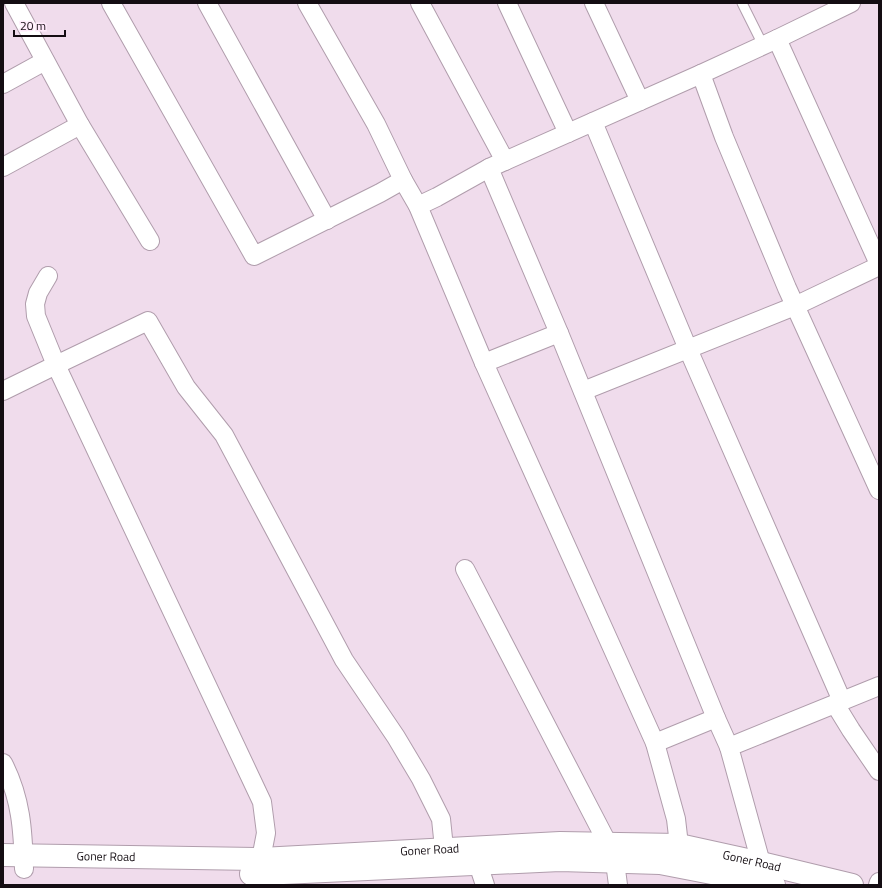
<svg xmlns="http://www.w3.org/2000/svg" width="882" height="888" font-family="'Titillium Web',sans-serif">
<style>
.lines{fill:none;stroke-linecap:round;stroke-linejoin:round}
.service-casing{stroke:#b09dac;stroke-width:11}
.minor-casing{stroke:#b09dac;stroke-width:20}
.tertiary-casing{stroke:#b09dac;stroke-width:24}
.service{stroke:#fff;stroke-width:9}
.minor{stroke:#fff;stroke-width:18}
.tertiary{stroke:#fff;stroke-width:22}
.labels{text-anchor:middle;stroke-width:3.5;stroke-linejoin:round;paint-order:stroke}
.street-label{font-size:12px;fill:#140d12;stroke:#fee9fa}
</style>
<rect width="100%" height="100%" fill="#f0dcec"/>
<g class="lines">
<g class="service-casing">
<polyline id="service" points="742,3 763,45"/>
</g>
<g class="minor-casing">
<g id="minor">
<polyline points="14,3 80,125 150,241"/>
<polyline points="111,3 254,256 380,193 403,180"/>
<polyline points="207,3 327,220"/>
<polyline points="307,3 376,124 403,180 418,206 484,363 655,743 676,819 679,845"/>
<polyline points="420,3 505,161"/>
<polyline points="507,3 568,133"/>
<polyline points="594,3 640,101"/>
<polyline points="777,39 879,264"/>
<polyline points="701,74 724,137 787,288 879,490"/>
<polyline points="3,84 45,61"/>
<polyline points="593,122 688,349 842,701"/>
<polyline points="3,167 80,125"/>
<polyline points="418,206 437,197 489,168"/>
<polyline points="484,363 559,333"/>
<polyline points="3,391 56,365 36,316 35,304 38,293 48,276"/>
<polyline points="583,391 795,306 879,266"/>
<polyline points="465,569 608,844 615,862 618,885"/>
<polyline points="835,704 851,730 879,771"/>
<polyline points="655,743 716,718"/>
<polyline points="729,747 716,718 559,333 489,168 701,74 777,39 851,3"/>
<path d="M3 763C21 798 23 830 24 869"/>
<polyline points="261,859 266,833 262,802 56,365 148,321 186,387 224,435 344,660 396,737 421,779 441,819 444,848 444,863"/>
<polyline points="478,864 485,885"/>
<polyline points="758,875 761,863 729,747 879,686"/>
<polyline points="878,885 879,882"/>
</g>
</g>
<g class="tertiary-casing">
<g id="tertiary">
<path id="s1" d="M3 855 261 859 560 843 679 845 761 863 852 885"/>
<polyline points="251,874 262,874 560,860 660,863 774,885"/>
</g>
</g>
<use href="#service" class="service"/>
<use href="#minor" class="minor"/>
<use href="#tertiary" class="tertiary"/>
</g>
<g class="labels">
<g class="street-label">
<text dy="4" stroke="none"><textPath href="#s1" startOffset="427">Goner Road</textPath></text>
<text dy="4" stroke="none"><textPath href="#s1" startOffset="103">Goner Road</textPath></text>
<text dy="4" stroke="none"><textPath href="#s1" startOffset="751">Goner Road</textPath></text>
</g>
</g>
<rect width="882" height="888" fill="none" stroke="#140d12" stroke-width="8"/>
<path d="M14 30v6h51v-6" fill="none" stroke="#140d12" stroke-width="2"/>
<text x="20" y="30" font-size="12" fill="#140d12" stroke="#fee9fa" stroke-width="3" paint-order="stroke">20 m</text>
</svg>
